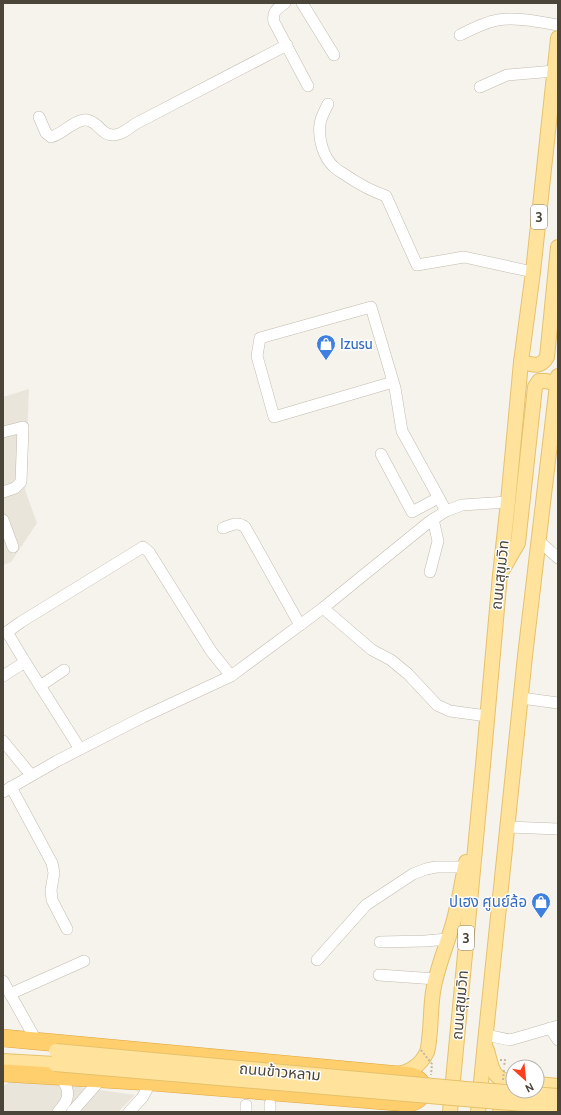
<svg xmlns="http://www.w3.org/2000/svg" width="561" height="1115" font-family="Cabin,'Noto Sans Thai',sans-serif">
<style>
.residential{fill:#eae5da}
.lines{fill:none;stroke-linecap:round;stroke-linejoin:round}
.minor-casing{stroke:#c2bbae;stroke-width:12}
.major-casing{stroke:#e6c16a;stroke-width:16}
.highway-casing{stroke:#e0a43c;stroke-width:18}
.path{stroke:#c4b79f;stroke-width:2;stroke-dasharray:2 2;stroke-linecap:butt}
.minor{stroke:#fff;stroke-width:11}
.major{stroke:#ffe39c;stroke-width:14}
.highway{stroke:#ffcf6e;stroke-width:17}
.major-bridge-casing{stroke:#e6c16a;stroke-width:16;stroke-linecap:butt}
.path-bridge{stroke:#c4b79f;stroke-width:2;stroke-dasharray:2 2;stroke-linecap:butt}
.major-bridge{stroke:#ffe39c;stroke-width:14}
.labels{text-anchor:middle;stroke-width:3;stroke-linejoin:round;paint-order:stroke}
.shield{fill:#fff;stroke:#817c74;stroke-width:1}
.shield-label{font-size:14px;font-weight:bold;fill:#4b4439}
.shop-label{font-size:15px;fill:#366cbe;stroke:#fff;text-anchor:start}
.street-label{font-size:15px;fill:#4b4439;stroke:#fff}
</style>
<rect width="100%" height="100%" fill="#f6f3ec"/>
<g class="residential">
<polygon points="29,389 25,490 37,523 11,562 3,565 3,397"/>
<polygon points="16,1078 135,1095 118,1112 3,1112 3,1086"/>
</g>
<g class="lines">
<g class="minor-casing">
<g id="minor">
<path d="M285 3C277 9 272 11 274 22L308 86"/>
<polyline points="302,3 334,55"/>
<path d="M460 35C472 29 485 22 498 20 516 17 540 22 558 25"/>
<polyline points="480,87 507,75 554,71"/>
<path d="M328 104C325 110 321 117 320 124 318 138 323 157 334 167 337 170 341 172 344 174 357 183 371 191 386 196L417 265 464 257 533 272"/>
<path d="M39 117 46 133 51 137C63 134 71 122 84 120 86 119 87 120 90 121 96 123 99 128 104 132 115 140 127 130 135 124L287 45"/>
<polyline points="393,382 274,417 257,356 260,338 371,307 395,388 402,431 446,511"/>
<polyline points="3,432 23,427 21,482 15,488 3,492"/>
<polyline points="381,454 412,512 438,498"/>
<polyline points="3,520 13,547"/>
<path d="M223 528C231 525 238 521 245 527L300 625"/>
<polyline points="539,541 558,558"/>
<polyline points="430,572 438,541 433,519"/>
<polyline points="323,608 372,650 391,660 408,674 437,705 450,711 487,716"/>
<polyline points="3,676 25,662"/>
<polyline points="40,686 64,670"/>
<polyline points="521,698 558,703"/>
<polyline points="3,741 31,775"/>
<polyline points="80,749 25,662 7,632 21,622 143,547 149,552 211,651 231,676"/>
<polyline points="11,787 52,863 54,873 51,890 52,900 67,929"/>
<polyline points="3,792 57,761 143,717 231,676 323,608 429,522 446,511 462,505 508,502"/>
<polyline points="507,827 558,829"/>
<polyline points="380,942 425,941 448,939"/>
<polyline points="317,960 366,905 413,874 426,869 436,867 465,867"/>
<polyline points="379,975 436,979"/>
<polyline points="3,981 37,1042"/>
<polyline points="10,994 84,961"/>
<polyline points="550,1028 558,1040"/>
<polyline points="486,1035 510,1040 558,1026"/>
<path d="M58 1112C61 1108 64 1105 66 1101 70 1093 66 1082 59 1076"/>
<polyline points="72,1112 101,1079"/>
<polyline points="129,1112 142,1098 151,1082"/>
<polyline points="246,1112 246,1105"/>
<polyline points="270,1112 270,1104"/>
</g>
</g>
<g class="major-casing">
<g id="major">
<path d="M521 362C532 364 540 369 547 357L558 247"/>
<polyline points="503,569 518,543 535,387 539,381 545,381 557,383"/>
<path d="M487 1050C492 1068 492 1080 513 1082"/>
<polyline points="3,1061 55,1064"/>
<path d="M396 1074C409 1073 421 1065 427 1052 429 1046 429 1038 430 1031 431 1018 431 1005 433 992 436 971 444 953 450 933 458 910 461 886 466 862"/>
<polyline points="537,1084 558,1086"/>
<polyline points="450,1112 483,765 500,575 508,502 521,362 533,272 558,38"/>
<polyline points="478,1112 485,1042 525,656 558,376"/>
<polyline points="500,1112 506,1112"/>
</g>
</g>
<g class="highway-casing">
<path id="highway" d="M3 1038 411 1076C429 1081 426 1102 408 1103L151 1082 3 1073"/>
</g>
<polyline class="path" points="500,1060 505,1060 504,1067"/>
<use href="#minor" class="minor"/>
<use href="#major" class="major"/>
<use href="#highway" class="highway"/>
<g class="major-bridge-casing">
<g id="major-bridge">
<polyline points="56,1051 466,1089 558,1096"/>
<polyline points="55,1064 558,1107"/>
</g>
</g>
<g class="path-bridge">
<polyline points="421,1050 432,1064 431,1075"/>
<polyline points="503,1080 504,1070"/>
</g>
<use href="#major-bridge" class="major-bridge"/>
</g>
<defs>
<g id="shop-pin" transform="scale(1)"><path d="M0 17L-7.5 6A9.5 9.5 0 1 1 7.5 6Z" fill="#3f7fe0" stroke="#fff"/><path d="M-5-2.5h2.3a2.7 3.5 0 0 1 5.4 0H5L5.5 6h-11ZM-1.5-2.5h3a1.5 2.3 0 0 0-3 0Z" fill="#fff"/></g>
</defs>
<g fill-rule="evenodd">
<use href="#shop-pin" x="326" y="344"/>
<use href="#shop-pin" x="541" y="902"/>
</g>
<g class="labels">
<g class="shield">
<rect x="531" y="205" width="16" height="24" rx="3"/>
<rect x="458" y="926" width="16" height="24" rx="3"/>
</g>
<g class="shield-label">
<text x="539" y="222">3</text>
<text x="466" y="943">3</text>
</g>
<g class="shop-label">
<text x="340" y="349">Izusu</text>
<text x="527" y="907" text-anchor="end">ปเฮง ศูนย์ล้อ</text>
</g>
<g class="street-label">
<text transform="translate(500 575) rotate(-84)" y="5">ถนนสุขุมวิท</text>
<text transform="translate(460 1005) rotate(-85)" y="5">ถนนสุขุมวิท</text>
<text transform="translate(280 1072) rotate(5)" y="5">ถนนข้าวหลาม</text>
</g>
</g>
<rect width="561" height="1115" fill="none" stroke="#4b4439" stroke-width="8"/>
<g transform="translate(525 1079) rotate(153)"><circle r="19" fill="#ffffff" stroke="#b7b4b0"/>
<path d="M0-3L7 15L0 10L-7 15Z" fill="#fc3f1d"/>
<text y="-6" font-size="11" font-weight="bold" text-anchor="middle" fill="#4b4439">N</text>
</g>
</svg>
